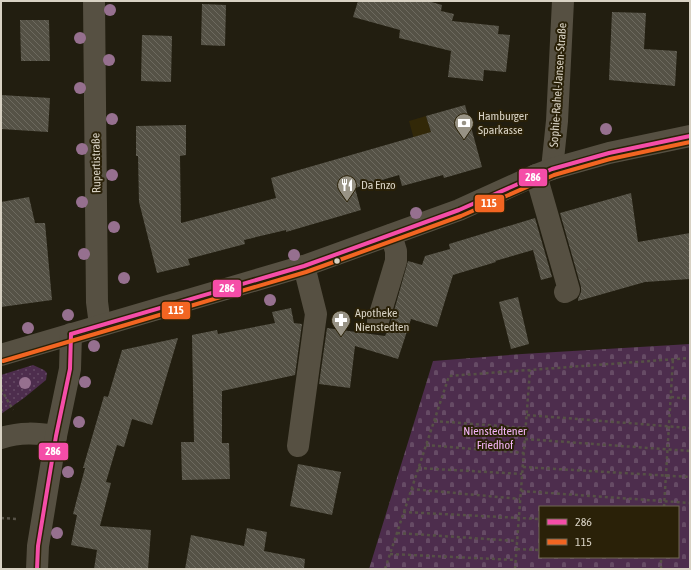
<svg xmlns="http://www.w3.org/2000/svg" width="691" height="570" font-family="'Asap Condensed',sans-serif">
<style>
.built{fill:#322808}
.grass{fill:url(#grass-dots)}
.cemetery{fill:url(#cemetery-stones);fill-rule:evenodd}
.building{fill:url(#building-back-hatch)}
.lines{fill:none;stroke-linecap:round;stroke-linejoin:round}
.path{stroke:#565146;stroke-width:2.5;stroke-dasharray:3 3;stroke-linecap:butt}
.minor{stroke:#565042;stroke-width:22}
.bus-1-casing{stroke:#2a2108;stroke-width:7}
.bus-2-casing{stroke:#2a2108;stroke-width:7}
.bus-1{stroke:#f54da8;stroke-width:4}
.bus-2{stroke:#f26522;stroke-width:4}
.tree{fill:#96708f}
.bus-dot{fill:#d8d2c4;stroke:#2a2108;stroke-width:1.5}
.labels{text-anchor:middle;stroke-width:4;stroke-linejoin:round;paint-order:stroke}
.street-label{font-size:12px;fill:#d8d2c4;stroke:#2a2108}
.poi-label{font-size:12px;fill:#d8d2c4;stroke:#2a2108;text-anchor:start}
.park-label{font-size:12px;fill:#f4b4f7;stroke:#2a2108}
.line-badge{stroke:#2a2108;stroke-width:1.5}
.badge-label{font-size:11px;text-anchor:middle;font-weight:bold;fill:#fff}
</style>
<defs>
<pattern id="grass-dots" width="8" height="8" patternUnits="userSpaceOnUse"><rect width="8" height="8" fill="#4d2d4d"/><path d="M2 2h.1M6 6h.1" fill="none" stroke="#664b65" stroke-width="1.8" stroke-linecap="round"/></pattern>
<pattern id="cemetery-stones" width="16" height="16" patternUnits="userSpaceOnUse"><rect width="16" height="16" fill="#4d2d4d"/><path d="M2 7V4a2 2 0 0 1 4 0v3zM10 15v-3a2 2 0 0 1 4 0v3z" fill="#664b65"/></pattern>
<pattern id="building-back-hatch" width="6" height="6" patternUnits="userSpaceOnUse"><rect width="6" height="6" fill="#555246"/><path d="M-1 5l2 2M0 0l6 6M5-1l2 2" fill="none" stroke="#6d6a5f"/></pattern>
</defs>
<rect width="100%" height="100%" fill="#221e10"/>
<polygon class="built" points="426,116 438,156 420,161 409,121"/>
<polygon class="grass" points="33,365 44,370 47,373 46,380 24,398 1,414 1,375"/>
<path class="cemetery" d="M690 344V569H369L433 361 522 354ZM540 507H678V557H540Z"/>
<g class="building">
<polygon points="358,1 428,1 442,5 441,11 454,14 452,21 499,26 498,34 510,35 506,72 484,70 483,81 448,77 451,51 399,38 400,30 353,17"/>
<polygon points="202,4 226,5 225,46 201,45"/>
<polygon points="612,12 646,13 644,49 677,51 675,86 609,80"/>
<polygon points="20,20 49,20 50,61 21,61"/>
<polygon points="142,35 172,36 171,82 141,81"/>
<polygon points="1,95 50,98 48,132 1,129"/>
<polygon points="465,105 482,167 444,178 443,175 402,186 399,175 355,188 361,210 286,232 286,230 244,240 245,244 188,259 190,265 157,273 139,202 138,156 136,156 136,126 186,125 186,155 180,156 181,223 276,198 271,178 431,132 426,116"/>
<polygon points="631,193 638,242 690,233 690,279 645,282 578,301 578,299 581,292 581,287 560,213"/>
<polygon points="29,197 35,223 45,223 52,300 1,307 1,202"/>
<polygon points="535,218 552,277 541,280 533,250 495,261 496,262 453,275 437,327 411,319 398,359 355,346 350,388 319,384 327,328 385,336 390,325 408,261 422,265 425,256 450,249 449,244"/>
<polygon points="518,297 529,344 511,349 499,302"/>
<polygon points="291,308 294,323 302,324 295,375 222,391 222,443 229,443 230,479 182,480 181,442 194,442 192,335 217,330 218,334 275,323 272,312"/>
<polygon points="178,338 152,425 132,419 124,447 117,445 106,482 111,483 100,526 151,530 148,569 94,569 97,550 71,545 77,515 73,514 85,468 83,468 104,396 108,397 122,350"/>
<polygon points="298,464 341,472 332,515 290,506"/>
<polygon points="247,528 267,532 264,551 305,559 304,569 185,569 191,535 244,546"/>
</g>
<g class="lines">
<g class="path">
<polyline points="587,269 600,266 601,268"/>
<polyline points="1,389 13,410"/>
<polyline points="671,397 690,399"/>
<polyline points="527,415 690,428"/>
<polyline points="434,421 526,428"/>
<polyline points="525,439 690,451"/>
<polyline points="426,445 524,453"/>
<polyline points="523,467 690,477"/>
<polyline points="418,468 522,474"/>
<polyline points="411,489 520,499"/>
<polyline points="521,491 690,503"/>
<polyline points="664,507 673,359"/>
<polyline points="403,512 540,519"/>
<polyline points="1,518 18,519"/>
<polyline points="397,533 517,541"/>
<polyline points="517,549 540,550"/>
<polyline points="390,554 516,560"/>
<polyline points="385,569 449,376 690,358"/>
<polyline points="515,569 530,370"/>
<polyline points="661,569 661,557"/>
</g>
<g class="minor">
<polyline points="94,1 97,302 100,325"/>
<polyline points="552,169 557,121 563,1"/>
<polyline points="536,175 569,290 565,292"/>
<polyline points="378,321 396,261 396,251 391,235"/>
<polyline points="1,355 304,266 459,210 536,175 552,169 609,153 690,136"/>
<path d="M1 438C20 432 37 433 56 436"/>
<polyline points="298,446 316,314 304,266"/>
<polyline points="37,569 38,546 56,436 70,369 71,334"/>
</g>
<g class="bus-1-casing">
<g id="bus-1">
<polyline points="71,334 304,266 459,210 552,169 609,153 690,136"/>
<polyline points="37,569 38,546 56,436 70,369 71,334"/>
</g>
</g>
<g class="bus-2-casing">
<polyline id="bus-2" points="3,361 306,272 461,216 554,175 610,159 690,142"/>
</g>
<use href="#bus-1" class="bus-1"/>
<use href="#bus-2" class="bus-2"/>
</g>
<g class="tree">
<circle cx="110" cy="10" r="6"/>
<circle cx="80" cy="38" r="6"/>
<circle cx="109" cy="60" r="6"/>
<circle cx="80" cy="88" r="6"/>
<circle cx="112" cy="119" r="6"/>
<circle cx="606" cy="129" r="6"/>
<circle cx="82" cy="149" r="6"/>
<circle cx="112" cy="175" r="6"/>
<circle cx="82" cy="202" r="6"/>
<circle cx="416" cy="213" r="6"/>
<circle cx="114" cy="227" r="6"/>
<circle cx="84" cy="254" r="6"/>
<circle cx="294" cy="255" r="6"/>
<circle cx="124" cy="278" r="6"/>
<circle cx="270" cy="300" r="6"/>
<circle cx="68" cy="315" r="6"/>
<circle cx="28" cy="328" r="6"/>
<circle cx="94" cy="346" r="6"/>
<circle cx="85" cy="382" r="6"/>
<circle cx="25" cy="383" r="6"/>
<circle cx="79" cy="422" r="6"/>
<circle cx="68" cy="472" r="6"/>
<circle cx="57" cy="533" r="6"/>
</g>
<defs>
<g id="bank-pin" transform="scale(1)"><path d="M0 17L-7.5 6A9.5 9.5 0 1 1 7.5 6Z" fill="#989385" stroke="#2a2108"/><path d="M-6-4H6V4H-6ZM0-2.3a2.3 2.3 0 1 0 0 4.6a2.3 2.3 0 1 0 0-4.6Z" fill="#fff"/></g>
<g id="restaurant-pin" transform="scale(1)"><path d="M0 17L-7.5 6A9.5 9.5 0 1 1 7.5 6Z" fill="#989385" stroke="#2a2108"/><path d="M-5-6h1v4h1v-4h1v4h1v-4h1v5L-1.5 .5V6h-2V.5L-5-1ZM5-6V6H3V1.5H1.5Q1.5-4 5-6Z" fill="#fff"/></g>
<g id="pharmacy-pin" transform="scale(1)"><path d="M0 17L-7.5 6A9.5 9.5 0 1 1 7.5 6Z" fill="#989385" stroke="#2a2108"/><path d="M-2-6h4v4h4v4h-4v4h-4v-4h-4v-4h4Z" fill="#fff"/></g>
</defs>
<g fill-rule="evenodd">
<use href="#bank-pin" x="464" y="123"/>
<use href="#restaurant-pin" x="347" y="185"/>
<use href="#pharmacy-pin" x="341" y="320"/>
</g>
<circle class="bus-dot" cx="337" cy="261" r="3.5"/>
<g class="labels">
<g class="street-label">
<text transform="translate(558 85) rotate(-86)" y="4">Sophie-Rahel-Jansen-Straße</text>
<text transform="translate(96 163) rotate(-91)" y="4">Rupertistraße</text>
</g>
<g class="poi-label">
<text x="478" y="120">Hamburger<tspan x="478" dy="14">Sparkasse</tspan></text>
<text x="361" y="189">Da Enzo</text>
<text x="355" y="317">Apotheke<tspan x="355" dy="14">Nienstedten</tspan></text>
</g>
<g class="park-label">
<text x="495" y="435">Nienstedtener<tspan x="495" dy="14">Friedhof</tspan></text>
</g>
</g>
<g class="line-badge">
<rect x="518" y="168" width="30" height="19" rx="4" fill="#f54da8"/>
<rect x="474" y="194" width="31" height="19" rx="4" fill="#f26522"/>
<rect x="212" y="279" width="30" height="19" rx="4" fill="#f54da8"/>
<rect x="161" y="301" width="30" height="19" rx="4" fill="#f26522"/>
<rect x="38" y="442" width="31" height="19" rx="4" fill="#f54da8"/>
</g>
<g class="badge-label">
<text x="533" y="181">286</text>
<text x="489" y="207">115</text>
<text x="227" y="292">286</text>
<text x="176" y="314">115</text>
<text x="53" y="455">286</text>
</g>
<rect width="691" height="570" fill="none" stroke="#d8d2c4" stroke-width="4"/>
<rect x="539" y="506" width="140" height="52" fill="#2a2108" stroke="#706853"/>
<rect x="547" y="519" width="20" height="6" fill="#f54da8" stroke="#706853"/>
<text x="575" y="526" font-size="12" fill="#d8d2c4">286</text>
<rect x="547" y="539" width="20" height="6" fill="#f26522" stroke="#706853"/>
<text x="575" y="546" font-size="12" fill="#d8d2c4">115</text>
</svg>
